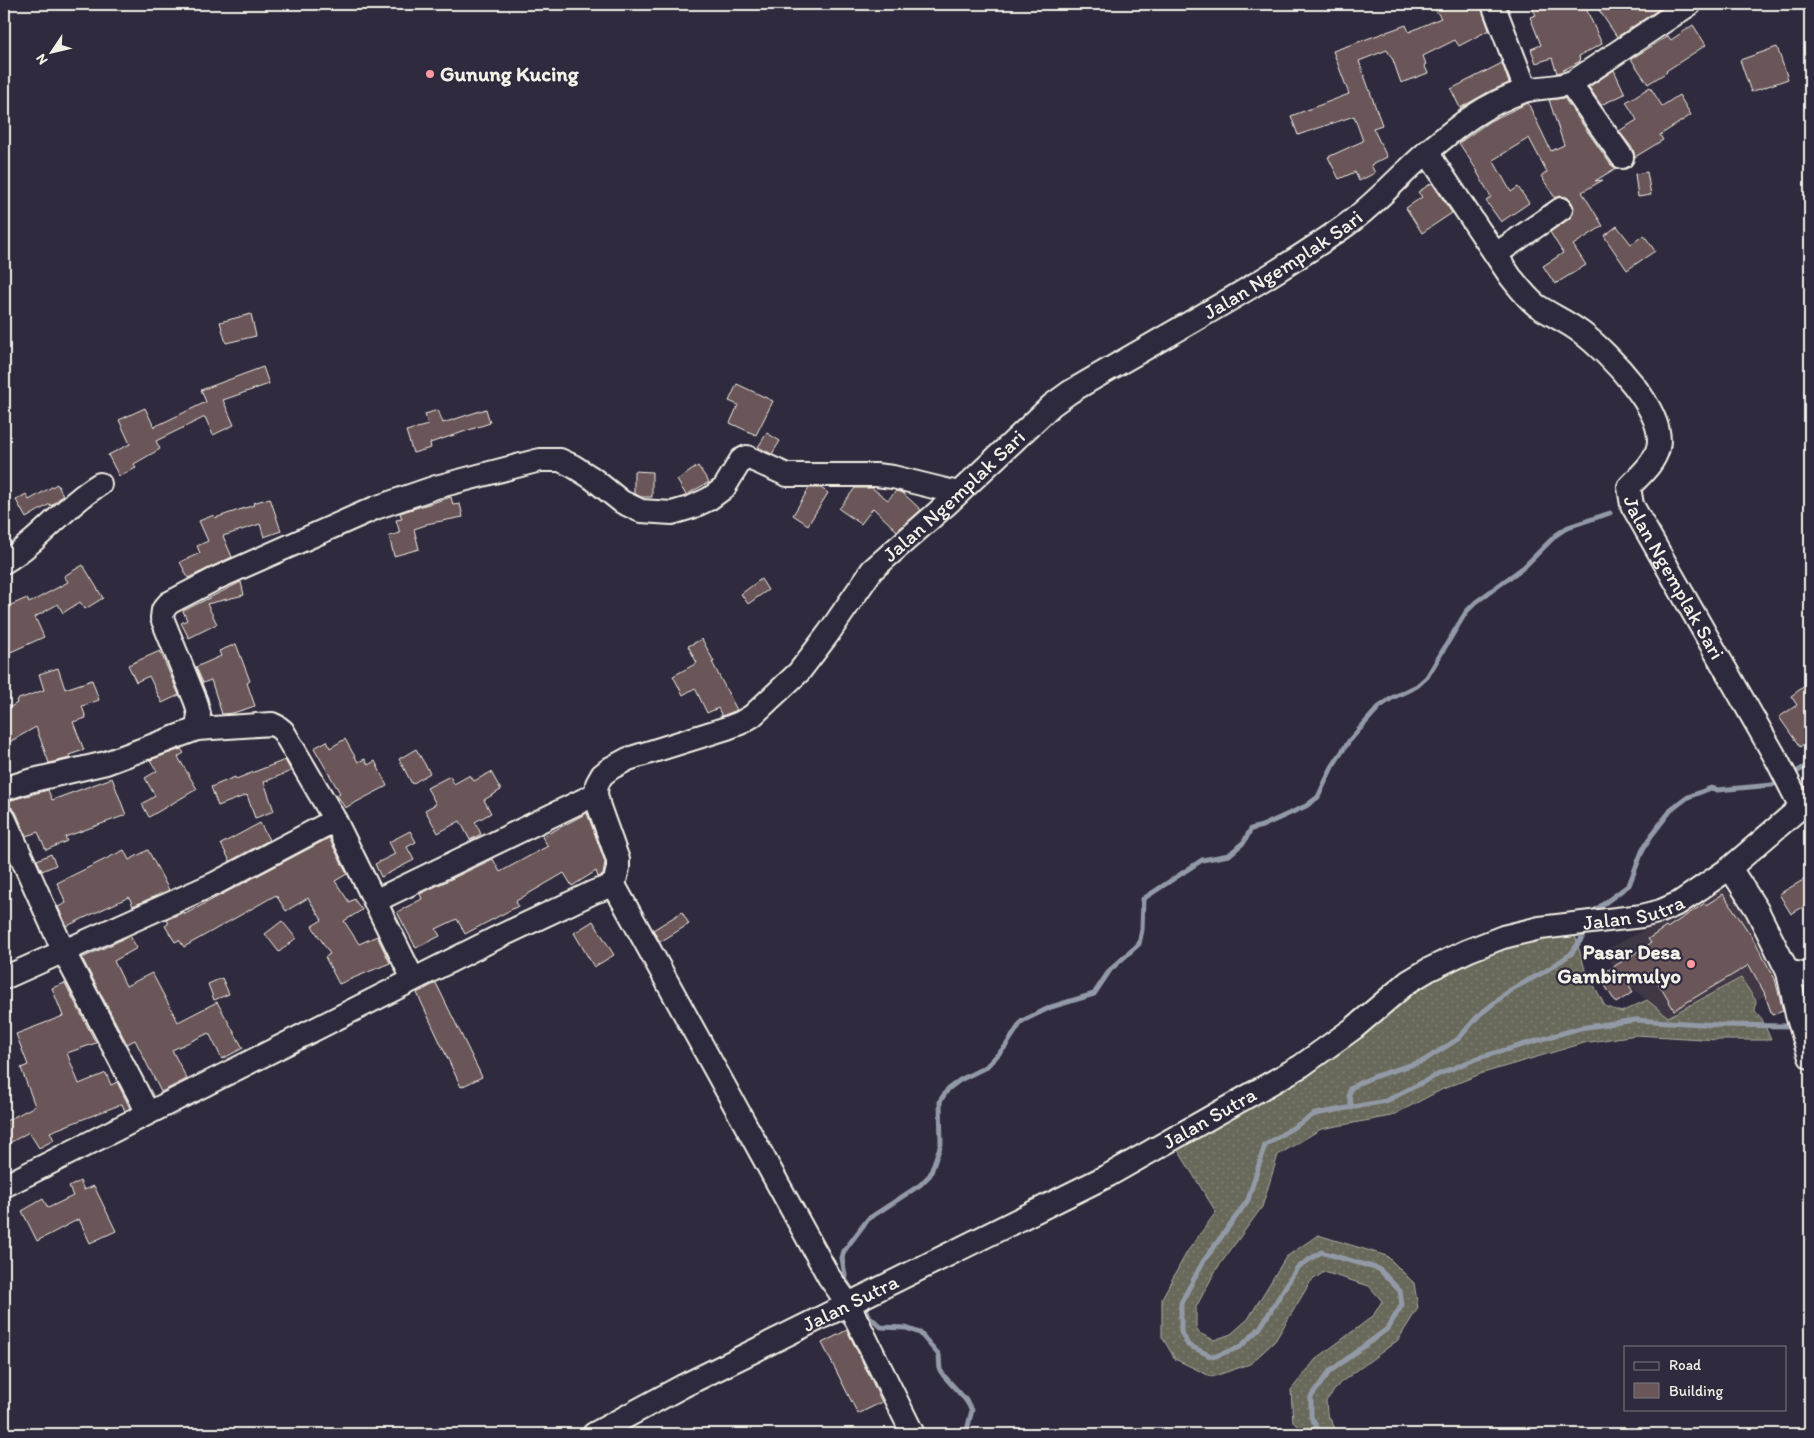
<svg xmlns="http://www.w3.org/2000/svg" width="1814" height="1438" font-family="Itim,sans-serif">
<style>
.built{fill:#413745}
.grass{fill:url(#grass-dots);stroke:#aeada1}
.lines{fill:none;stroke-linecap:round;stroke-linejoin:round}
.stream{stroke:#939aa7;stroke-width:5}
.building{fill:#6a5658;stroke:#f4f1e8}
.minor-casing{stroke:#f4f1e8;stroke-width:26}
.minor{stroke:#2f2a3d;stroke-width:22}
.poi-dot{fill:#ff9aa2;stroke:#2f2a3d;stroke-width:2}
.labels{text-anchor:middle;stroke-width:4.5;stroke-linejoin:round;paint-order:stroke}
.poi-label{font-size:21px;font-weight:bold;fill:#f4f1e8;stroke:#2f2a3d;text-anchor:start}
.street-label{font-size:21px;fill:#f4f1e8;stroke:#2f2a3d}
</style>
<defs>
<pattern id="grass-dots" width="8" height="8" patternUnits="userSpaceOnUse" patternTransform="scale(1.25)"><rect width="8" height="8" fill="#68695a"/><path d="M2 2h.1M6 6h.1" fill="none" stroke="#7e7f72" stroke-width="1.8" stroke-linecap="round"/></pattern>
</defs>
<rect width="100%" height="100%" fill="#2f2a3d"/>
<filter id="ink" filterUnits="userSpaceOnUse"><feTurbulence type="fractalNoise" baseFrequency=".02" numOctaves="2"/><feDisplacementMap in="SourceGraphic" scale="10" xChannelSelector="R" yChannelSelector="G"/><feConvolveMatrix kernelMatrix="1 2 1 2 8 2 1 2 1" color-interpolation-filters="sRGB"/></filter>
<g filter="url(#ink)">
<polygon class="built" points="1721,885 1741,904 1765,948 1778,987 1756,1001 1741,978 1667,1017 1619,977 1605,951 1660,921"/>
<polygon class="grass" points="1574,932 1584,966 1605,1006 1621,1012 1647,1000 1668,1017 1741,978 1756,1001 1755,1011 1762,1019 1771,1040 1718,1040 1636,1035 1584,1043 1483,1073 1443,1089 1391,1116 1321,1129 1278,1155 1262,1207 1216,1270 1196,1307 1196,1328 1199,1333 1214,1340 1231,1334 1248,1319 1286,1257 1318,1235 1387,1256 1414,1283 1418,1308 1398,1340 1340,1383 1326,1401 1327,1413 1338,1434 1305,1434 1293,1422 1291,1390 1316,1359 1373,1316 1382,1301 1369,1286 1324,1272 1311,1281 1275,1341 1250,1364 1212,1377 1175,1359 1162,1337 1162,1298 1187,1252 1216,1212 1176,1147 1412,988 1505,944"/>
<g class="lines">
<g class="stream">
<polyline points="1791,775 1810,764"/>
<polyline points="1590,914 1629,885 1643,849 1651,836 1671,810 1688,797 1711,788 1718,790 1772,785 1781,780"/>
<polyline points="1352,1108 1349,1095 1350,1089 1359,1083 1376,1076 1423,1061 1458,1039 1479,1015 1512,989 1544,972 1571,954 1582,938 1585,929"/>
<polyline points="850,1287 846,1281 842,1258 844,1251 868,1219 920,1185 930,1175 941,1144 940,1101 948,1089 960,1080 986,1067 1005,1047 1022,1021 1051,1007 1094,994 1110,970 1139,944 1142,930 1143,899 1202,860 1229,855 1244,842 1251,829 1262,826 1306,806 1318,797 1332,767 1349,741 1379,707 1392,698 1417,686 1427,677 1466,612 1476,602 1524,567 1556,535 1568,527 1610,513"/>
<polyline points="862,1304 869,1316 881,1327 906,1328 920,1333 939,1355 940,1370 944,1376 965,1399 972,1410 966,1434"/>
<polyline points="1321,1434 1311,1417 1311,1397 1329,1372 1387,1329 1402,1305 1400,1291 1379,1269 1321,1252 1297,1268 1260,1328 1240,1347 1213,1357 1188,1345 1181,1332 1181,1303 1203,1262 1248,1200 1265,1145 1315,1114 1386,1101 1437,1075 1478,1058 1580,1028 1635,1020 1719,1025 1795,1026"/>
</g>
</g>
<g class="building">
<polygon points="1431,4 1480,4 1489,30 1459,46 1455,40 1423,56 1426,64 1424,65 1428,73 1401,83 1393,60 1387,50 1359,61 1382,125 1373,128 1387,157 1371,165 1375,173 1359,181 1355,172 1339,179 1328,157 1363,141 1354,116 1298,135 1291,116 1349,94 1333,51 1406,25 1409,32 1441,18"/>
<polygon points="1530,4 1584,4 1602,44 1579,56 1580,61 1560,72 1557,73 1552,58 1536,63 1531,49 1541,45 1530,17 1536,15"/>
<polygon points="1595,4 1667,4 1617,37"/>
<polygon points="1693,25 1706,45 1666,71 1667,72 1648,84 1631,59 1668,36 1671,40"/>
<polygon points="1777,47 1788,79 1751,92 1740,60"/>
<polygon points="1502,63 1509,83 1490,91 1460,108 1451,89"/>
<polygon points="1614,70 1625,94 1601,105 1589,87"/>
<polygon points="1650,87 1662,106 1679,95 1691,115 1660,135 1663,140 1635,157 1633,149 1619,131 1637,120 1626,102"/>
<polygon points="1564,98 1611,165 1616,168 1595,181 1603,180 1582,192 1603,226 1573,245 1586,265 1555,284 1543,266 1563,253 1550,232 1569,219 1573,214 1574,207 1571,201 1567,197 1560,196 1555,198 1541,176 1547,172 1529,138 1493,160 1511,192 1518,187 1529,203 1501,222 1486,201 1491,197 1477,172 1478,172 1459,143 1490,121 1528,103 1551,151 1564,145 1549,100"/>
<polygon points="1647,172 1651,195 1638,197 1635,174"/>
<polygon points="1432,183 1452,213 1422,233 1406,208 1422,197 1418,192"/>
<polygon points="1617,226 1631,244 1644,235 1655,251 1627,270 1604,236"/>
<polygon points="251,314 256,336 226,343 220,322"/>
<polygon points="263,367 269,384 223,400 234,425 213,435 205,417 156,441 160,449 134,464 136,468 119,476 108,455 130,444 119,420 145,408 154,427 206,402 201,390"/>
<polygon points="737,384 773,401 756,435 730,423 738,405 729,401"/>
<polygon points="486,409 490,423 430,443 431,448 413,453 406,431 428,425 425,414 438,410 443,423"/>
<polygon points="767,433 780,441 772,454 758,447"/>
<polygon points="698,466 709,482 686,495 677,480"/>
<polygon points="634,471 652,472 652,497 641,497 634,493"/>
<polygon points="57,484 63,495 51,506 50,504 26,518 16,500 26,494 29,500"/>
<polygon points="809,488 821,488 828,493 808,525 793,515"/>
<polygon points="855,488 872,488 888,500 896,491 903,493 921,510 897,531 873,508 861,524 839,509"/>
<polygon points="451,497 453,505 460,504 463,517 426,524 426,525 414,529 419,549 394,556 389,536 400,533 396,520 402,519 400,513"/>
<polygon points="270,498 281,531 264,537 260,524 223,536 232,557 188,578 180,562 200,553 197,546 208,541 199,521 214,515 215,518 254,505 253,503"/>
<polygon points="83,565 103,598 85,609 80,602 63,613 58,604 35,617 44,637 4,655 4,608 27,598 29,603 68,582 64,576"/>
<polygon points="761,579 768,590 748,604 741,594"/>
<polygon points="241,582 244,595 207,604 217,624 189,638 181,623 187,620 183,611"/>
<polygon points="702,639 714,662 712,662 737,710 722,716 718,708 707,713 695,688 683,695 673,676 697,663 688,646"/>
<polygon points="236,644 250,681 247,683 255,706 233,713 222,714 211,680 203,683 196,667 221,656 219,651"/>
<polygon points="160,651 179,695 162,703 149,676 136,682 128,665"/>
<polygon points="58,668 65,689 92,680 99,700 82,706 86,718 73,722 84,750 69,755 70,758 49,763 36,727 4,745 4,711 17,703 16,700 44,690 39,674"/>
<polygon points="1810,682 1810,739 1800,747 1779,717 1797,705 1791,696"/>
<polygon points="345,739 358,762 365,759 368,765 375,761 387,786 345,808 337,795 340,793 314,748 327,741 330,748"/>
<polygon points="181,749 184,753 178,757 197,789 149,817 142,804 155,796 145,778 157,771 150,760"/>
<polygon points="416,749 430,773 412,784 399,759"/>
<polygon points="285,760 291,771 264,782 274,811 255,818 247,795 218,806 211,787 235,777 236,779"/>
<polygon points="491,772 501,790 484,800 491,813 475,822 481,834 470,840 460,821 438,833 425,810 436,804 427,788 450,776 454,784 470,775 474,781"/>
<polygon points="112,778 126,815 65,837 67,841 46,850 38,832 26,836 16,812 11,807 4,805 4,802 48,790 52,800"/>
<polygon points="587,813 605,862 603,875 598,877 596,871 572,886 564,873 516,901 518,906 465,934 457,919 436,929 440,936 416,948 397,912 422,899 420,894 493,859 500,872 548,846 542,837"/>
<polygon points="260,823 269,840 230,861 221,844"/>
<polygon points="410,831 416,842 407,847 414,860 381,877 375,864 395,854 389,842"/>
<polygon points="329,838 347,874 335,881 349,902 354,899 362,910 344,921 359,944 377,936 390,963 339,984 325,957 330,954 312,926 322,920 308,898 286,911 276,895 184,947 179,940 175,942 165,926 169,923 166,920 184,912 185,914"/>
<polygon points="124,850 129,860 148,850 169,890 133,906 129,897 67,926 58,907 66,903 57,883"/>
<polygon points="51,854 56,865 42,871 37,860"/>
<polygon points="1810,876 1810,903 1791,914 1779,894"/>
<polygon points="1723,894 1752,937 1775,979 1783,1011 1772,1015 1764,992 1749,965 1674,1010 1651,971 1629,985 1633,992 1616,1003 1599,976 1651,943 1648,939 1666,927 1667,928 1705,903 1706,905"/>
<polygon points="682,912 689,924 660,942 653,930"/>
<polygon points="282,921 296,938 279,952 265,934"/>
<polygon points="593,921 614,955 594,967 574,933"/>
<polygon points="130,936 137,948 114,961 126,986 152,973 178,1022 217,1002 243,1048 222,1059 209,1033 172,1050 187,1079 161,1092 135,1040 127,1044 82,958"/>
<polygon points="222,978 229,994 214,1000 208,984"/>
<polygon points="65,983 96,1043 67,1053 79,1084 106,1073 111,1085 117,1082 130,1108 125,1111 122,1104 50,1132 54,1140 39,1148 29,1132 4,1146 4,1122 35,1106 21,1068 28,1065 16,1034 63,1016 52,988"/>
<polygon points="436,983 482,1077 461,1087 417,993"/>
<polygon points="80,1181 84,1190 94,1186 116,1231 90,1243 79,1219 37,1241 22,1211 43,1199 48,1208 73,1196 69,1187"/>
<polygon points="847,1330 882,1402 858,1414 822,1343"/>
</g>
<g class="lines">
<g class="minor-casing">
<g id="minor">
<polyline points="1493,4 1526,90"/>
<polyline points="1570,83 1622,157"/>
<path d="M1427 152C1459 125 1483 105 1524 91 1541 86 1560 89 1576 80L1690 4"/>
<polyline points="1496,254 1561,209"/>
<path d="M4 562C40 541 65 505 100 484"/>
<polyline points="197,729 199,714 196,702 162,618 163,610 169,603 217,578 375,508 436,487 540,460 560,460 573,466 592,478 622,502 641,511 672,513 692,507 709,499 724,488 741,460 747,457 787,475 876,475 893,477 958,493"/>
<polyline points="4,789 29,781 106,763 197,729 272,724 278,727 283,731 335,820 413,979"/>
<polyline points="4,818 64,952 148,1113"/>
<polyline points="1730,868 1757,910 1788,972 1797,1015 1810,1057"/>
<path id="s1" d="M614 885 618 868V860L599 807 596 794 597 784 602 775 611 768 628 759 727 728 740 723 752 716 799 672 828 634 872 570 947 504 1052 405 1070 392C1161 338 1255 289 1342 228 1373 207 1398 177 1427 152L1510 276C1518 286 1526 297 1536 305 1551 315 1568 322 1582 333 1608 353 1667 412 1658 448 1654 464 1639 476 1629 487L1632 505 1777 760 1801 807"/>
<polyline points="375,901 596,794"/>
<polyline points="1788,972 1810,975"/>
<polyline points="4,978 216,883 335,820"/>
<polyline points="4,1186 492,940 594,892 614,885 829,1277 849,1305 913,1434"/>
<path id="s2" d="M594 1434 683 1386 1109 1175 1301 1066 1354 1028 1408 982 1428 970 1467 951 1503 937 1540 928 1642 916 1661 911 1679 903 1730 868 1801 807 1810 801"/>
</g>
</g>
<use href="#minor" class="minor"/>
</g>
</g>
<g class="poi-dot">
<circle cx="430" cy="74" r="5"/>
<circle cx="1691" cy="964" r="5"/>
</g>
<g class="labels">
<g class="poi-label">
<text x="440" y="81">Gunung Kucing</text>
<text x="1681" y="959" text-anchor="end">Pasar Desa<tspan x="1681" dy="24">Gambirmulyo</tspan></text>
</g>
<g class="street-label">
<text dy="7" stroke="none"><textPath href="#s1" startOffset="982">Jalan Ngemplak Sari</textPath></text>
<text dy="7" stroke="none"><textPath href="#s1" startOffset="578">Jalan Ngemplak Sari</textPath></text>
<text dy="7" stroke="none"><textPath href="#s1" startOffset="1702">Jalan Ngemplak Sari</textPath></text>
<text dy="7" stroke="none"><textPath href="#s2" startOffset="1172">Jalan Sutra</textPath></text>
<text dy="7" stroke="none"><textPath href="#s2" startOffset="692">Jalan Sutra</textPath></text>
<text dy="7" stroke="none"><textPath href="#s2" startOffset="288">Jalan Sutra</textPath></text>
</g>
</g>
<rect width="1814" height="1438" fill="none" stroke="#2f2a3d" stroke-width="20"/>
<rect x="10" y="10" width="1794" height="1418" fill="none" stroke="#f4f1e8" stroke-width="2" filter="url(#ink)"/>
<rect x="1624" y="1346" width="162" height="65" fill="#2f2a3d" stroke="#7e7a81"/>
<rect x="1634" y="1362" width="25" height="8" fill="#2f2a3d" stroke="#7e7a81"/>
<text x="1669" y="1370" font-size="15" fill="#f4f1e8">Road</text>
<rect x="1634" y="1383" width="25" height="15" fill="#6a5658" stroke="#7e7a81"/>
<text x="1669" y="1396" font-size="15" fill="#f4f1e8">Building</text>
<g transform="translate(52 52) rotate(235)" stroke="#2f2a3d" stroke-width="4" paint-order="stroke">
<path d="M0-4L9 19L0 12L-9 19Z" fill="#f4f1e8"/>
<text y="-8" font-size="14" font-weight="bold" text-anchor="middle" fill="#f4f1e8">N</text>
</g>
</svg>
